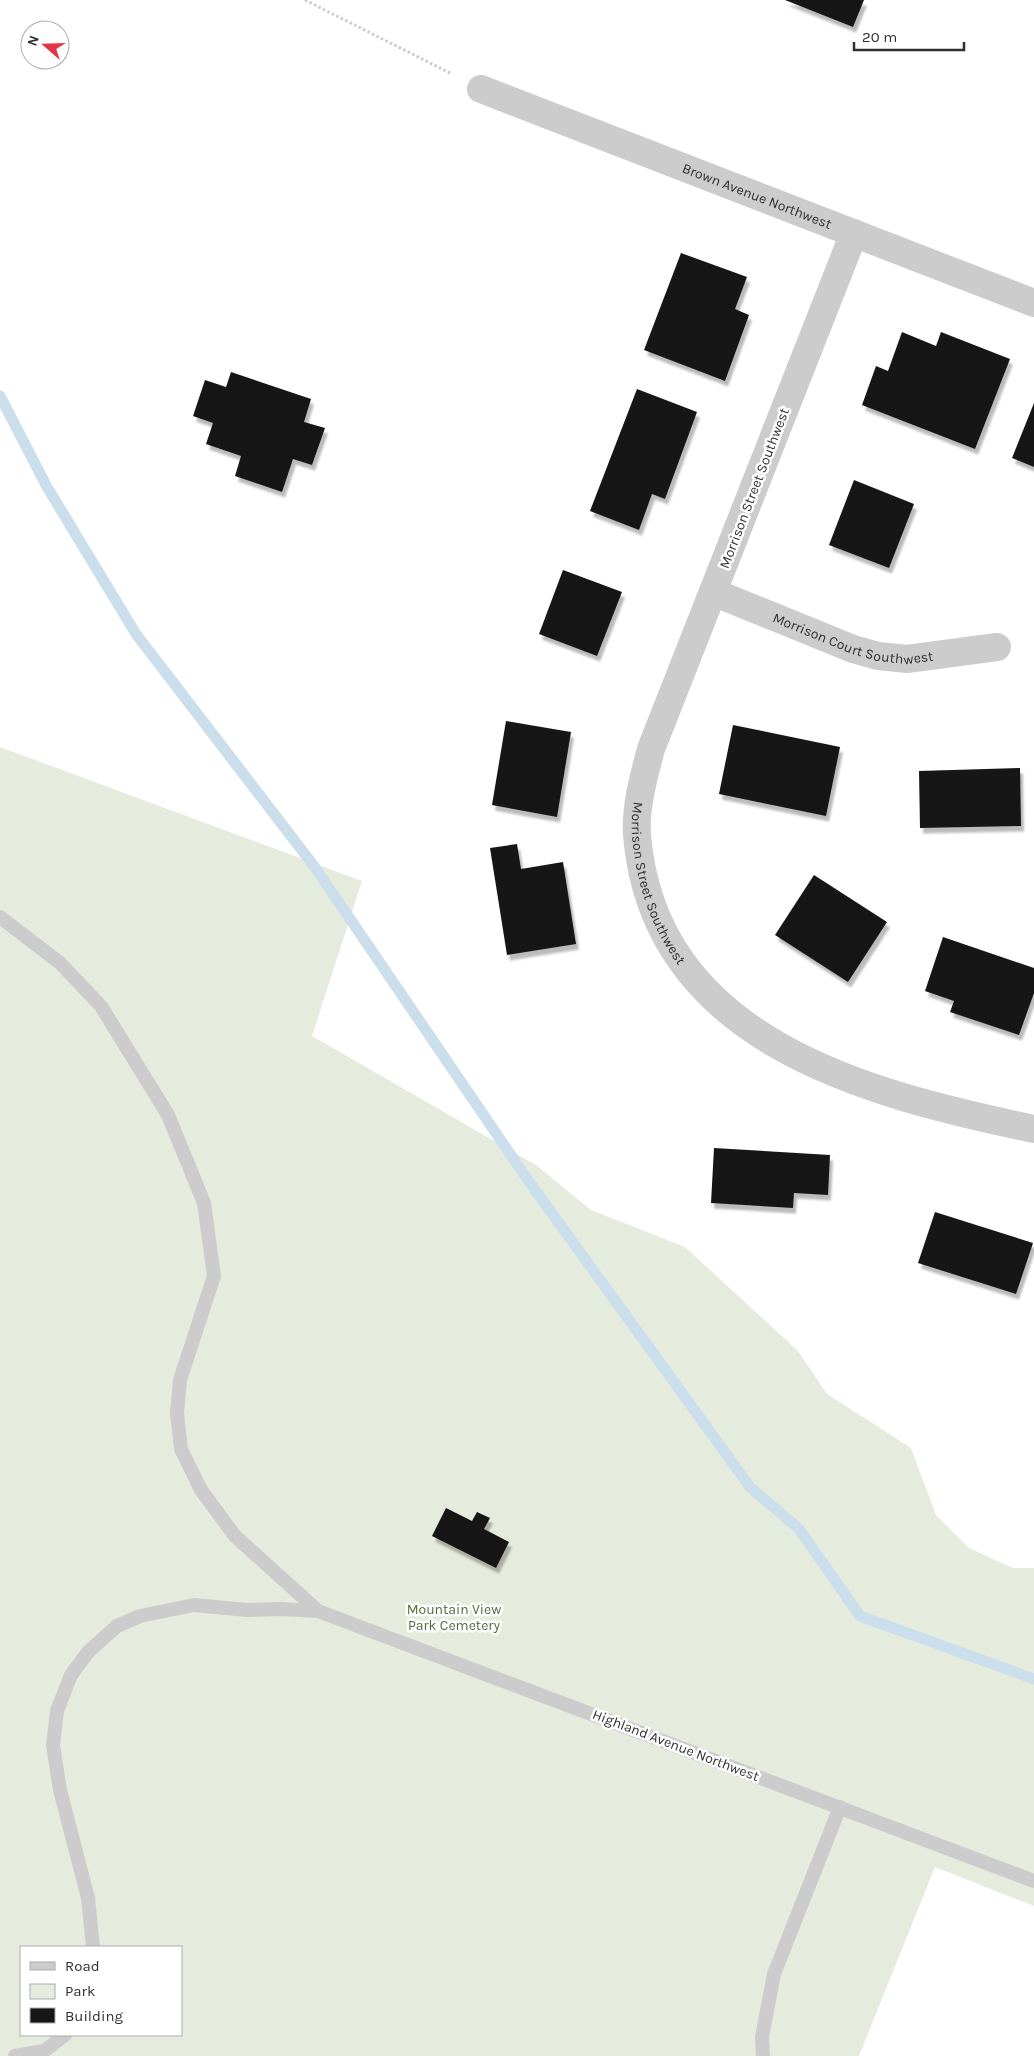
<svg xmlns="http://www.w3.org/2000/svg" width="1034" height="2056" font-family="Karla,sans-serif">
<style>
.green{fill:#e6ecdd;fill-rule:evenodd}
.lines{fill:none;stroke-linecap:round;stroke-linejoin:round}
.stream{stroke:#cadfeb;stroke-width:11}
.building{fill:#161616;filter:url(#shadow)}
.path{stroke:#ccc;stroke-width:3;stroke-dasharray:2.5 2.5;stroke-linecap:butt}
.lane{stroke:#ccc;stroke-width:14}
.street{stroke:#ccc;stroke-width:28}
.labels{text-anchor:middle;stroke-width:5;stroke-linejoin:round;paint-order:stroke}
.street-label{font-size:14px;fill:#2f2f2f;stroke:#fff}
.park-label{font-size:14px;fill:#536a3d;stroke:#fff}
</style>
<defs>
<filter id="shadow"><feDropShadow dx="3" dy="5.5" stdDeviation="1" flood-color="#0004"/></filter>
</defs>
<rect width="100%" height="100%" fill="#fff"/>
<path class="green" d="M0 747 362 881 312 1036 536 1165 591 1210 685 1247 798 1351 827 1394 911 1448 936 1515 969 1548 1013 1568H1034V1906L935 1867 859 2056H0ZM21 1947H181V2035H21Z"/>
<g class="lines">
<polyline class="stream" points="0,396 47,487 136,634 314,866 530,1183 750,1487 799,1529 860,1616 1034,1679"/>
</g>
<g class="building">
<polygon points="785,0 864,0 853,27"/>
<polygon points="681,253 747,277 735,309 749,315 725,381 644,350"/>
<polygon points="902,332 936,346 941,332 1010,359 975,449 862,405 876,366 888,371"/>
<polygon points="231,372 311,399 304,422 325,428 312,465 293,459 282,492 235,476 241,456 206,444 213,423 193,416 205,380 226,387"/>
<polygon points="637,389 697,412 665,499 652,494 639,530 590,511"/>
<polygon points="1034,403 1034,467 1012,458"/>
<polygon points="854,480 914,504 889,568 829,545"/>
<polygon points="563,570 622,592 597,656 539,634"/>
<polygon points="506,721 571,732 557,817 492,805"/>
<polygon points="733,725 840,747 826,816 719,794"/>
<polygon points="1020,768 1021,826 920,828 919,771"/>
<polygon points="517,844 521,869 563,862 576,944 507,955 490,848"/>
<polygon points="814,875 887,922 848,982 775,935"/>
<polygon points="943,937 1034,968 1034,993 1019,1035 950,1012 954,1001 925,991"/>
<polygon points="714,1148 830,1155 828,1195 794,1193 793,1208 711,1203"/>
<polygon points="935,1212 1033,1243 1016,1294 918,1263"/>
<polygon points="446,1508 472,1521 477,1512 490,1518 484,1529 509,1542 496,1568 432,1536"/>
</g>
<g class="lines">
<polyline class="path" points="305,0 452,74"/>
<g class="lane">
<polyline points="0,917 60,963 101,1006 168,1115 204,1203 214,1276 180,1380 177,1413 181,1449 201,1490 235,1536 318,1611"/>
<polyline points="93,1947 88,1898 60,1790 53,1745 57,1711 71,1675 88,1652 117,1626 140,1616 194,1605 247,1610 280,1609 318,1611 1034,1881"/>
<polyline points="15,2056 44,2051 65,2035"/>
<polyline points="763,2056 762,2037 774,1974 840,1807"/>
</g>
<g class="street">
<path id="s1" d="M481 89 1034 303"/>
<path id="s2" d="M854 233 651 749C644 775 635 808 637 835 654 1041 867 1094 1034 1129"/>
<path id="s3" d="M713 592 853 649 878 656 907 659 997 647"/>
</g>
</g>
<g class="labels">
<g class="street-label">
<text dy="5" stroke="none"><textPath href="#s1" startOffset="296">Brown Avenue Northwest</textPath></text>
<text transform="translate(754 488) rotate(-69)" y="5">Morrison Street Southwest</text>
<text dy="5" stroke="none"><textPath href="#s3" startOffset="149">Morrison Court Southwest</textPath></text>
<text dy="5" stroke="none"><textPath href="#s2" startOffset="694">Morrison Street Southwest</textPath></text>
<text transform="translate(676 1745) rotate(21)" y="5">Highland Avenue Northwest</text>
</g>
<g class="park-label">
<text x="454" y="1614">Mountain View<tspan x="454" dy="16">Park Cemetery</tspan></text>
</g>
</g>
<rect x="20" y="1946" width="162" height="90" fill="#ffffff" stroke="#acacac"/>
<rect x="30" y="1962" width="25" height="8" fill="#cccccc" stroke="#acacac"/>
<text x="65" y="1971" font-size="15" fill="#2f2f2f">Road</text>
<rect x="30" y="1984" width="25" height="15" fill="#e6ecdd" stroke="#acacac"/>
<text x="65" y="1996" font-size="15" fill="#2f2f2f">Park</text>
<rect x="30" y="2008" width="25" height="15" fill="#161616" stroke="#acacac"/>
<text x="65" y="2021" font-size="15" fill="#2f2f2f">Building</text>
<g transform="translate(45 45) rotate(290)"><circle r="24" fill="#ffffff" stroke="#acacac"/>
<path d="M0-4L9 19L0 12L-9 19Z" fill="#e13647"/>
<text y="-8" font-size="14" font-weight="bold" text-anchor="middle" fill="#2f2f2f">N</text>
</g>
<path d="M854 42v8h110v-8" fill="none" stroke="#2f2f2f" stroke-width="2.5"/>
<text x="862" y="42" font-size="15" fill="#2f2f2f" stroke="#ffffff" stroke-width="4" paint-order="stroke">20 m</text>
</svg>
